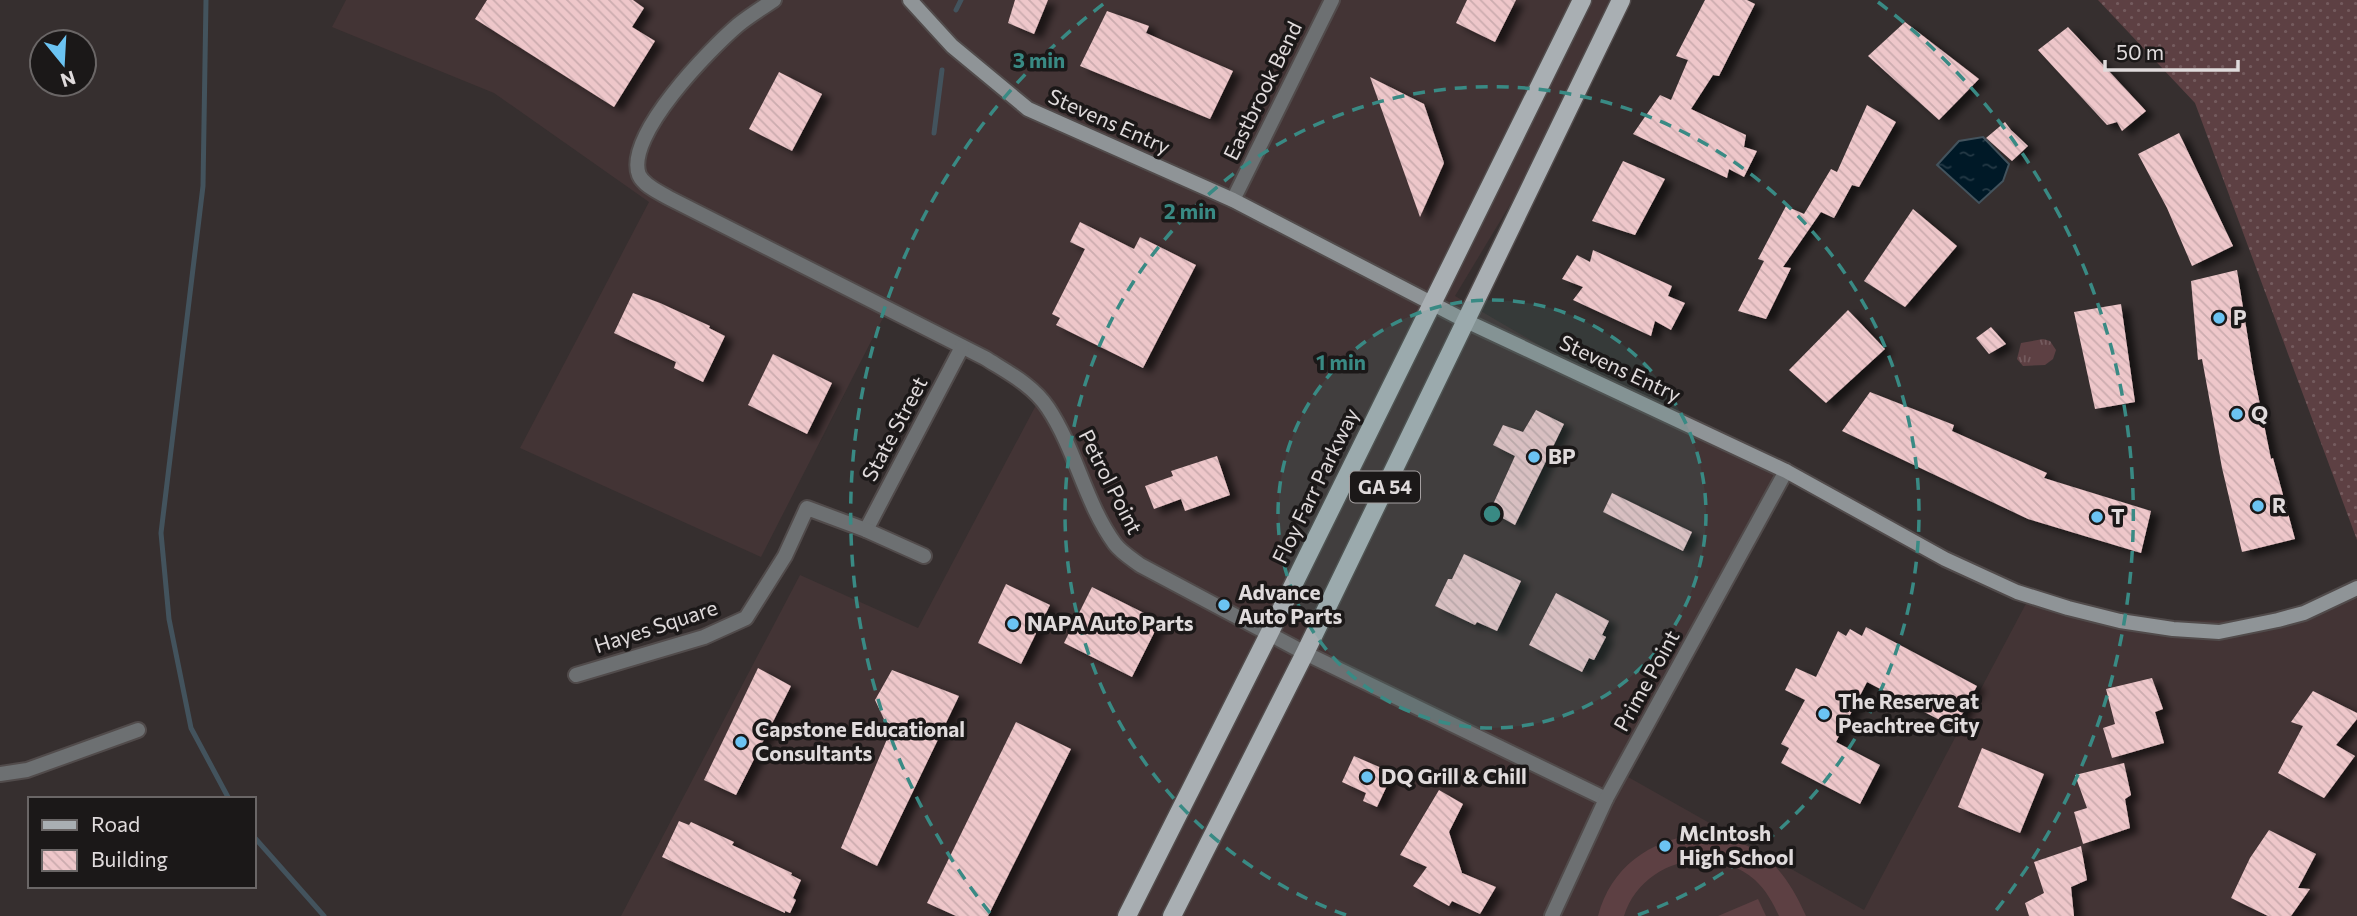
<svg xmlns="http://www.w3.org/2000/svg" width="2357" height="916" font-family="Commissioner,sans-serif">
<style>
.built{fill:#433435}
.grass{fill:url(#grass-dots)}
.park{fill:url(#park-tufts)}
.pitch{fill:#5d4043}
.water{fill:url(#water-ripples);stroke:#43535d;stroke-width:2}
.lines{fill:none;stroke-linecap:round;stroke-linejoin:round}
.stream{stroke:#43535d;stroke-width:5}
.building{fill:url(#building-back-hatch);filter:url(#shadow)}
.street-casing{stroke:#514b4b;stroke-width:18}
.secondary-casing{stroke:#514b4b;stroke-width:18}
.primary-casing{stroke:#514b4b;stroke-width:21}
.street{stroke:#6d7072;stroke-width:14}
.secondary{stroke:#8f9497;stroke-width:14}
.primary{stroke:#a9afb3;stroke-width:18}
.ring{fill:none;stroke:#398a84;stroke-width:3.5;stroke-dasharray:12 9}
.poi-dot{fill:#6bc3f2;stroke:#1b1818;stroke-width:2.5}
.labels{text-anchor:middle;stroke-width:7;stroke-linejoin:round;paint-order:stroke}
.shield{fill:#1b1818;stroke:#a5a0a1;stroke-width:2}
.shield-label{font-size:19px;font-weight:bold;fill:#e0dbdc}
.street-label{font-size:21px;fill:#e0dbdc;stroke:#1b1818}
.poi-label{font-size:21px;font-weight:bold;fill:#e0dbdc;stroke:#1b1818;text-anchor:start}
.centre{fill:#398a84;stroke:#1b1818;stroke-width:3.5}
.ring-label{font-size:21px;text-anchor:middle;font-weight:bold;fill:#398a84;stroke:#1b1818;stroke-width:7;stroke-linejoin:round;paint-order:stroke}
</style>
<defs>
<pattern id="grass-dots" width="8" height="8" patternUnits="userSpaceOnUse" patternTransform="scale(1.75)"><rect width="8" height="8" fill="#5d4043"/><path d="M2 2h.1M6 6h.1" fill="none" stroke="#745b5e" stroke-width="1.8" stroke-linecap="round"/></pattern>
<pattern id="park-tufts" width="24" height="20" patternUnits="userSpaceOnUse" patternTransform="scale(1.75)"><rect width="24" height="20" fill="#5d4043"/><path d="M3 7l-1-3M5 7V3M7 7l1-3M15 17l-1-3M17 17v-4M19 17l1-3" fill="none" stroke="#745b5e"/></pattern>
<pattern id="water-ripples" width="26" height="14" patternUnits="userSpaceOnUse" patternTransform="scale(1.75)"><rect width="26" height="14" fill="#001927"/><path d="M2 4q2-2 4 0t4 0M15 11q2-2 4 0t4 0" fill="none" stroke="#253a46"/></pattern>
<pattern id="building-back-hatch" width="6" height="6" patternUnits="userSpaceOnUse" patternTransform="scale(1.75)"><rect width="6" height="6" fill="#eec7ca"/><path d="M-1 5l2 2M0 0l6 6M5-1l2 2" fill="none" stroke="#ccacaf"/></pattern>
<filter id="shadow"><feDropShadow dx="8" dy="4.5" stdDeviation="3.5" flood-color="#0009"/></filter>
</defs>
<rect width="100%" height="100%" fill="#362f2f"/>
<polygon class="built" points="346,0 1630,0 1613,34 1455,296 1698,438 1786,471 1621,773 1864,910 2030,596 2120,621 2278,620 2357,588 2357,916 621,916 800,575 918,628 1044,390 884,316 761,557 520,448 649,202 494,93 332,27"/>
<polygon class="grass" points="2098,0 2357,0 2357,540 2195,103"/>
<polygon class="park" points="2043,339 2050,341 2056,350 2053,359 2045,365 2023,366 2017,359 2021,343"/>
<g class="pitch">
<path d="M1697 834C1756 838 1783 864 1806 916H1779C1773 903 1766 890 1755 880 1712 842 1641 861 1624 916H1598C1611 867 1649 841 1697 834Z"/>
<polygon points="1758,899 1766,916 1718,916"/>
</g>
<polygon class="water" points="1983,137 2009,164 2003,181 1979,203 1937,165 1959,141"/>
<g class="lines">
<g class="stream">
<polyline points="206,0 203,186 161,533 169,619 191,728 229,799"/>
<polyline points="956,10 961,0"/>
<polyline points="934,133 942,70"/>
<polyline points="254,837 324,916"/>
</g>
</g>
<g class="building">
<polygon points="487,0 633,0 644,8 632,27 655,41 614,107 475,19"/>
<polygon points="1015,0 1048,0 1034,34 1008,23"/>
<polygon points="1467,0 1516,0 1495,42 1456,23"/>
<polygon points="1705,0 1747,0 1755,4 1719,76 1713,75 1691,109 1746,135 1744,147 1757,151 1744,177 1729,169 1727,178 1633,134 1660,95 1671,100 1688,60 1676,56"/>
<polygon points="1107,11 1149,26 1146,33 1233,71 1210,119 1080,66"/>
<polygon points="1905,22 1979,79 1939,120 1868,56"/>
<polygon points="2068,27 2146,111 2122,131 2117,122 2107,125 2038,50"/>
<polygon points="779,72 822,94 792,151 749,129"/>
<polygon points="1370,77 1424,104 1444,163 1420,217"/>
<polygon points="1867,105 1896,122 1859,187 1852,185 1834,218 1821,212 1783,267 1791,268 1766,319 1738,311 1764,261 1758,259 1786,206 1804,214 1831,169 1837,172"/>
<polygon points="2005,122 2011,130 2028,146 2012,161 1986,138"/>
<polygon points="2179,133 2233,246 2192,266 2167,208 2138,154"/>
<polygon points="1623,161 1665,179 1635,235 1592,221"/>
<polygon points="1913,209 1957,246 1905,307 1864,281"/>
<polygon points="1080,222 1134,249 1140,237 1196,265 1143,368 1056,325 1060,318 1052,314 1085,249 1070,242"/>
<polygon points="1593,250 1672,286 1668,296 1685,303 1671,330 1655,321 1651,336 1573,300 1583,287 1562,279 1577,255 1590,262"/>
<polygon points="2237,270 2253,370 2271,459 2273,458 2295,539 2242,552 2222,468 2202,359 2198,360 2191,281"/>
<polygon points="633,293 660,303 710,326 709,328 725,336 703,382 674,368 676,362 614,333"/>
<polygon points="2121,304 2135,402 2095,409 2074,312"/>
<polygon points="1848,310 1885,349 1826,403 1789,370"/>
<polygon points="1991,327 2006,344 1989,354 1976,338"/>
<polygon points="773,354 832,383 807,434 748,405"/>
<polygon points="1870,392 1954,425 1952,431 2047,473 2044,478 2151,511 2141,553 2028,519 1842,431"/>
<polygon points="1536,410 1564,424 1515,525 1490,511 1515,456 1493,445 1503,425 1523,432"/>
<polygon points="1217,456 1230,495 1185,511 1181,499 1154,509 1145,486 1173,476 1171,471"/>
<polygon points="1612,493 1692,532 1683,551 1603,512"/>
<polygon points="1464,554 1521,581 1497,631 1477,622 1475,625 1435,606 1448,579 1452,579"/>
<polygon points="1006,584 1050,605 1021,664 978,643"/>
<polygon points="1092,587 1160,621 1132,677 1064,643"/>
<polygon points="1556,593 1609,621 1602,635 1606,637 1594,660 1589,658 1582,672 1529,645"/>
<polygon points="1866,627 1977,686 1955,728 1867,682 1836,742 1880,765 1860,804 1781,763 1789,748 1781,744 1805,700 1785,690 1796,668 1816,677 1838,631 1846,636 1850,629 1862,636"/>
<polygon points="758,668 791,686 736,795 704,780"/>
<polygon points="892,670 959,696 877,866 841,848 890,732 875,700"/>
<polygon points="2152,678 2163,709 2155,712 2164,743 2112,758 2103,728 2115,724 2106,689"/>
<polygon points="2313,691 2357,713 2357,719 2336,745 2355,756 2324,798 2278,773 2303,726 2291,722"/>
<polygon points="1016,722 1071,749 988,916 956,916 927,903"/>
<polygon points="1982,748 2044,774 2020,833 1958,807"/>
<polygon points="1354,756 1393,773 1377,807 1363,801 1366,793 1342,782"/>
<polygon points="2124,763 2131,795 2125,799 2130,828 2083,844 2074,812 2087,808 2075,775"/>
<polygon points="1439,790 1463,804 1449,832 1462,873 1496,887 1480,914 1452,901 1449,906 1413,886 1427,867 1400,855"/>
<polygon points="679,821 689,825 691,822 704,828 734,842 732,845 792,873 791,875 801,880 793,898 796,900 790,913 785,911 785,913 662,857"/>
<polygon points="2269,830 2316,854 2298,888 2310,889 2291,916 2268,916 2231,898 2250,858"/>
<polygon points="2081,846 2087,880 2071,887 2074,916 2029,916 2025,903 2044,893 2034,862"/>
</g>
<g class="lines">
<g class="street-casing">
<g id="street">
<path d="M774 0C762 8 749 16 738 25 711 48 624 136 639 175 644 186 659 192 669 198L985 358C1007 372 1033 385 1048 408 1076 450 1085 503 1115 544 1121 552 1132 559 1140 565L1305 653 1606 799"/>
<polyline points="1233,200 1332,0"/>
<polyline points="866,530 962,347"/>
<polyline points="576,675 704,637 746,618 785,556 807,508 866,530 924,556"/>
<polyline points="0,774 27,770 138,730"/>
<polyline points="1552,916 1606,799 1786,471"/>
</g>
</g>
<g class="secondary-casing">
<polyline id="secondary" points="910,0 952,46 1028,109 1233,200 1464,320 1786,471 1945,559 2017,592 2068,608 2120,621 2173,629 2219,632 2278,620 2304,613 2357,588"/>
</g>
<g class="primary-casing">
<g id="primary">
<polyline points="1127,916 1269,634 1582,0"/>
<polyline points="1172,916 1305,653 1621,0"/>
</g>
</g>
<use href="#street" class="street"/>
<use href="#secondary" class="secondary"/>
<use href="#primary" class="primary"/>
</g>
<circle cx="1492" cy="514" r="214" fill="#398a84" fill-opacity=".12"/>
<g class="ring">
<circle cx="1492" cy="514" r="214"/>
<path d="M1346 915A427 427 0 1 1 1638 915"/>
<path d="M990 913A641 641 0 0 1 1106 2M1878 2A641 641 0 0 1 1994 913"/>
</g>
<g class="poi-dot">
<circle cx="2219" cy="318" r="7"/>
<circle cx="2237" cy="414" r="7"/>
<circle cx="1534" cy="457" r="7"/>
<circle cx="2258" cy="506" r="7"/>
<circle cx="2097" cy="517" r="7"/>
<circle cx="1224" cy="605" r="7"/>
<circle cx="1013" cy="624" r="7"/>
<circle cx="1824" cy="714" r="7"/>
<circle cx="741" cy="742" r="7"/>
<circle cx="1367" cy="777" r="7"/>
<circle cx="1665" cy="846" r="7"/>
</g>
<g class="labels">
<rect class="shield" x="1350" y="471.5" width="70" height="31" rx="5"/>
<g class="shield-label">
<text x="1385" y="494">GA 54</text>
</g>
<g class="street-label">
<text transform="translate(1263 91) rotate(-64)" y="7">Eastbrook Bend</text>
<text transform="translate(1109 122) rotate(24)" y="7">Stevens Entry</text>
<text transform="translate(1620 369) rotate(25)" y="7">Stevens Entry</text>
<text transform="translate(895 429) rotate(-62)" y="7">State Street</text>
<text transform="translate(1110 482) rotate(63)" y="7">Petrol Point</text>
<text transform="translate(1316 486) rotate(-64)" y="7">Floy Farr Parkway</text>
<text transform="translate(656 627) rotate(-18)" y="7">Hayes Square</text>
<text transform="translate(1647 681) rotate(-61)" y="7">Prime Point</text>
</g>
<g class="poi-label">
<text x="2233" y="325">P</text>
<text x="2251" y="421">Q</text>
<text x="1548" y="464">BP</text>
<text x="2272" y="513">R</text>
<text x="2111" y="524">T</text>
<text x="1238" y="600">Advance<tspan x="1238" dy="24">Auto Parts</tspan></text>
<text x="1027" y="631">NAPA Auto Parts</text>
<text x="1838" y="709">The Reserve at<tspan x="1838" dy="24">Peachtree City</tspan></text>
<text x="755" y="737">Capstone Educational<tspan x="755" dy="24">Consultants</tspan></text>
<text x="1381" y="784">DQ Grill &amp; Chill</text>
<text x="1679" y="841">McIntosh<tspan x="1679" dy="24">High School</tspan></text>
</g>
</g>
<circle cx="1492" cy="514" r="10" class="centre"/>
<g class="ring-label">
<text x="1039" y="68">3 min</text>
<text x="1190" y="219">2 min</text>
<text x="1341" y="370">1 min</text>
</g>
<rect x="28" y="797" width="228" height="91" fill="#1b1818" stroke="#6a6666" stroke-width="2"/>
<rect x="42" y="820" width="35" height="10" fill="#a9afb3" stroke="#6a6666" stroke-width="2"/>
<text x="91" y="832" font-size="21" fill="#e0dbdc">Road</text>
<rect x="42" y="850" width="35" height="21" fill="url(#building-back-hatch)" stroke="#6a6666" stroke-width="2"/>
<text x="91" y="867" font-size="21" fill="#e0dbdc">Building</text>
<g transform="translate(63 63) rotate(162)"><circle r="33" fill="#1b1818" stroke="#6a6666" stroke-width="2"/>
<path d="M0-5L12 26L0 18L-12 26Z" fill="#6bc3f2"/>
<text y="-10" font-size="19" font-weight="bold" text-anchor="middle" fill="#e0dbdc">N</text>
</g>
<path d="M2105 60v10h133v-10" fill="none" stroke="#e0dbdc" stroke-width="3.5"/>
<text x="2116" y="60" font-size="21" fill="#e0dbdc" stroke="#1b1818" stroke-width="5" paint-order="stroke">50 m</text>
</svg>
